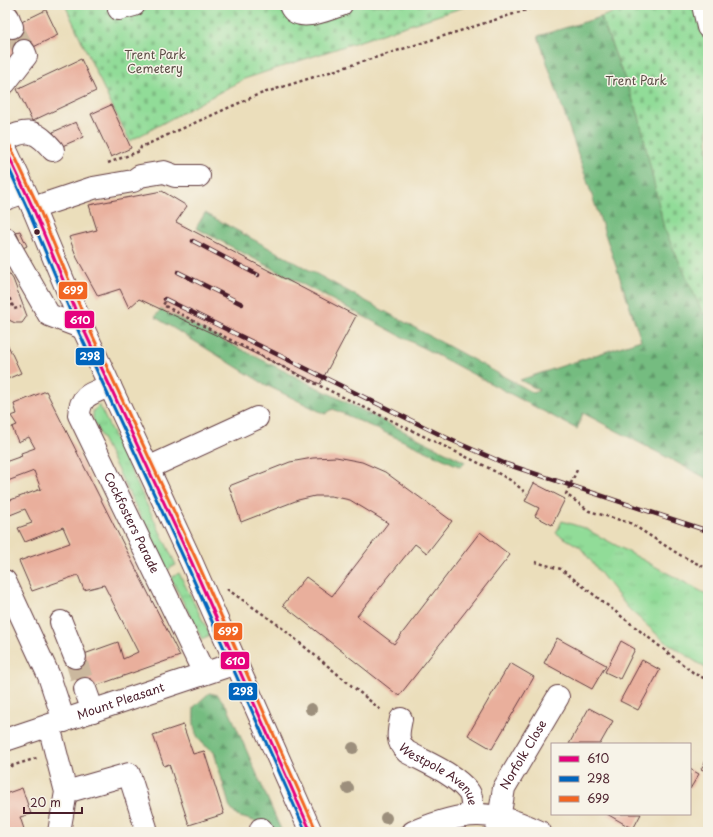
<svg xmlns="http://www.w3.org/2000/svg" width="713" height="837" font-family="'Playpen Sans',sans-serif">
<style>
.grass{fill:url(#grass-tufts);stroke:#6e7e62}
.forest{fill:url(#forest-firs);stroke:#5f6e56}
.cemetery{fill:url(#cemetery-stones);stroke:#6e7e62}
.building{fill:#e9af9c}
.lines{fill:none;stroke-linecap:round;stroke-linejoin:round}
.minor-tunnel{stroke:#cbb89e;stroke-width:22;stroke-dasharray:22 11;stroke-linecap:butt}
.minor-casing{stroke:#623c41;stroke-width:24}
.major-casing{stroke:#623c41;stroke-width:24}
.path{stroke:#623c41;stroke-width:2.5;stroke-dasharray:3 3;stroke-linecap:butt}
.minor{stroke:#fff;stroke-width:22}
.major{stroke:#fff;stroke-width:22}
.rail-casing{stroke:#4a1f2b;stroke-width:4.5}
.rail{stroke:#f7f3e8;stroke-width:3;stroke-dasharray:9;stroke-linecap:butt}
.bus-1-casing{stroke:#f7f3e8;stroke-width:6}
.bus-2-casing{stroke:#f7f3e8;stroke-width:6}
.bus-3-casing{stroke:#f7f3e8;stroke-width:6}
.bus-1{stroke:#e5007d;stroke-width:3}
.bus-2{stroke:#0065bd;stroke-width:3}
.bus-3{stroke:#f26522;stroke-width:3}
.tree{fill:#9c8f7b}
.bus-dot{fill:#4a1f2b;stroke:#f7f3e8;stroke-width:1.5}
.labels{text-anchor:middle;stroke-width:3;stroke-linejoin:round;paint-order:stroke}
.park-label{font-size:12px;fill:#5c4e46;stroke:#f7f3e8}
.street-label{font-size:12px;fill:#4a1f2b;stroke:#f7f3e8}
.line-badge{stroke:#f7f3e8;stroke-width:1.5}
.badge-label{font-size:11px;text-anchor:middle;font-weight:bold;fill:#fff}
</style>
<defs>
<pattern id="grass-tufts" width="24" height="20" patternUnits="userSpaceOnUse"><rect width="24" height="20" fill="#91dc98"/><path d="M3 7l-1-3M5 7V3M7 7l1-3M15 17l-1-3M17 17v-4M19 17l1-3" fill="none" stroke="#7fbc83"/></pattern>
<pattern id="forest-firs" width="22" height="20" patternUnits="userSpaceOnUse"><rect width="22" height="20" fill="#74bc80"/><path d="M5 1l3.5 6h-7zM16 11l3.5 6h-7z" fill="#619869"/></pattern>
<pattern id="cemetery-stones" width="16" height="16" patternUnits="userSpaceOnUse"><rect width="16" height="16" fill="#91dc98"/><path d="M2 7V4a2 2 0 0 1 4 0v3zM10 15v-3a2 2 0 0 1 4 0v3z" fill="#7fbc83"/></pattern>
</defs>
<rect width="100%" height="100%" fill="#f7f3e8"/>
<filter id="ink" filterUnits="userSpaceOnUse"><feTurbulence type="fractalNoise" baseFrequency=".025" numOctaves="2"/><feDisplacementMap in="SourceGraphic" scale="8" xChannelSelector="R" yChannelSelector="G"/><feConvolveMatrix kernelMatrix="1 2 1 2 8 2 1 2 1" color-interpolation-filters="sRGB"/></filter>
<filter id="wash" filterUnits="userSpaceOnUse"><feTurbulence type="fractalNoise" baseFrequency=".012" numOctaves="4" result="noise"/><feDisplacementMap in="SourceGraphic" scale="16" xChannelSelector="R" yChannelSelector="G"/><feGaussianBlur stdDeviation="0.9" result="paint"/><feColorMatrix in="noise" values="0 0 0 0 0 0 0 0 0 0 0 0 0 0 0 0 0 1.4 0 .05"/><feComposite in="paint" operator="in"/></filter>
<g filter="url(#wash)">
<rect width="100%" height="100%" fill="#ebdebb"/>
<g class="grass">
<polygon points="99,405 176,565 167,570 93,420 93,411"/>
<polygon points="562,521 584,528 708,595 708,670 662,639 628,608 580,547 556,533"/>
<polygon points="179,573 210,635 202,639 171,578"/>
</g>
<g class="forest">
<polygon points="601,17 639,116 703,314 708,312 708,479 583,413 577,429 196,228 205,213 534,393 539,390 520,380 641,340 538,36"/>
<polygon points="161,309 465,462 461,467 333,409 325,414 266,385 155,317"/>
<path d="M209 693 218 695 228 708 282 832H269L254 821 237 816 230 808 214 752C194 739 193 731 194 707Z"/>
</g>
<g class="cemetery">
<polygon points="65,5 470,5 244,79 130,141 110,102"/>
<polygon points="634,5 708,5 708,312 703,314 664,228 639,116 601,17"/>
</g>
<g id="blocks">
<g class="building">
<polygon points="46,10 58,35 5,61 5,30"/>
<polygon points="81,59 96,91 32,121 17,89"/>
<polygon points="111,105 131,148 111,157 91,114"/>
<polygon points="76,122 83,137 60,147 53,132"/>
<polygon points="162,191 187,206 176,222 356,316 320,384 139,299 129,308 120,289 98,296 77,258 69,237 97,230 89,205"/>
<polygon points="20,231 27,246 23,248 16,232"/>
<polygon points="5,268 13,279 27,316 22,323 15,323 9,320 5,311"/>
<polygon points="5,339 21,373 5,380"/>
<polygon points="46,391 180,656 81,691 70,659 118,642 123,659 138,652 104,585 84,590 78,575 32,591 19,561 70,543 63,527 25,542 18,528 32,523 25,509 5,517 5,502 41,489 34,471 5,482 5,462 22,456 21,453 35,448 29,437 18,442 12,427 17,425 11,416 17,414 14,404"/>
<polygon points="336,457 362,462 385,472 452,521 427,553 415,544 357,616 394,644 480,532 510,555 399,696 283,605 306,577 332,596 388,523 350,500 331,496 315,496 298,500 241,522 229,486 290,462 313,458"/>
<polygon points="534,483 565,499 552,525 535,516 539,508 525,501"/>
<polygon points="557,638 606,665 592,689 544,663"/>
<polygon points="621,641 635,649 620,679 605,672"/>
<polygon points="642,660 660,670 638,710 620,701"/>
<polygon points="510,663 534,677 492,749 468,735"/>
<polygon points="589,708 613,721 600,744 569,744"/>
<polygon points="183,725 193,754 204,751 224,814 189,825 169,764 164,766 153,735"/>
<polygon points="708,757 708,772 701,769"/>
<polygon points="690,769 699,774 690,789"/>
<polygon points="22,788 31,814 20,817 25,832 6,832 5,794"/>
<polygon points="607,814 641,814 633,829"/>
</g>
</g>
</g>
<g filter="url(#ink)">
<use href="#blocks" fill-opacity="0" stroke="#623c41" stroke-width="1"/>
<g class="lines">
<g class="minor-tunnel">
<polyline points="12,27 24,51"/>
<polyline points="75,657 85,689"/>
</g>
<g class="minor-casing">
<g id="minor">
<path d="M290 5C297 24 327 9 341 5"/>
<polyline points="703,5 708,27"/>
<polyline points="119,9 134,5"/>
<polyline points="5,18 8,17 12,27"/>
<polyline points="5,83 26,56 24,51"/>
<path d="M5 140C28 127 37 131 53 150"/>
<polyline points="5,199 25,192"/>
<polyline points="33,208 93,188 133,181 140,176 164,172 175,176 199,176"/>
<polyline points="5,238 49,315 83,328"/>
<path id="s1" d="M110 386C93 393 80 394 79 415L204 673"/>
<polyline points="148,468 257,418"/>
<polyline points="5,581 49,676 64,721"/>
<polyline points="61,622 75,657"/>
<polyline points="85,689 93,711"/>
<path id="s2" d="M401 719C398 733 396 742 407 752 427 763 453 773 468 791 473 797 472 807 473 815"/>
<polyline points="49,726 66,792 59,832"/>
<path id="s3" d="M5 740 236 663"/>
<polyline points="66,792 129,774 146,828"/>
<polyline points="261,829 262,832"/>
<path d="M413 832C462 811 491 808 540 832"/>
<path id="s4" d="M497 832 504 788 558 697"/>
</g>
</g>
<g class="major-casing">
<polyline id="major" points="5,148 33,208 83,328 191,561 311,832"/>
</g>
<g class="path">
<polyline points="108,163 140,151 141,147 257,95 542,5"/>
<polyline points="5,287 14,309 21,307"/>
<polyline points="165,302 163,305 312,382 485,466 512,481 527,494"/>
<polyline points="577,470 566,494 589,511 630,523 680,555 708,569"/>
<polyline points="535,562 561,569 695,674 708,680"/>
<polyline points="227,589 277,624 381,710"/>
<polyline points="5,768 37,758"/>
</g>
<use href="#minor" class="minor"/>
<use href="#major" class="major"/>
<g class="rail-casing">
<g id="rail">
<polyline points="193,241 258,275"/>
<polyline points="178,272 242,304"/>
<polyline points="165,299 451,440 506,464 708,531"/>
</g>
</g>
<use href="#rail" class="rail"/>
<g class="bus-1-casing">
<polyline id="bus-1" points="5,148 33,208 83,328 191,561 311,832"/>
</g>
<g class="bus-2-casing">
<polyline id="bus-2" points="5,160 28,210 78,330 186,563 306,832"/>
</g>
<g class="bus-3-casing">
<polyline id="bus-3" points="10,146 38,206 88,326 196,559 316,830"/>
</g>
<use href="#bus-1" class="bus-1"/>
<use href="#bus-2" class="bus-2"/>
<use href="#bus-3" class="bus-3"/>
</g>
<g class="tree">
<circle cx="311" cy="709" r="6"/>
<circle cx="353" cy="748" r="6"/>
<circle cx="348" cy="788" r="6"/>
<circle cx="386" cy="818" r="6"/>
</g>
</g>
<circle class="bus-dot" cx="37" cy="232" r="3.5"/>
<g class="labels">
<g class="park-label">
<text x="155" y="59">Trent Park<tspan x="155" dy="14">Cemetery</tspan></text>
<text x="636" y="85">Trent Park</text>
</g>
<g class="street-label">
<text dy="4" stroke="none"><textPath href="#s1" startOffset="166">Cockfosters Parade</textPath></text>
<text dy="4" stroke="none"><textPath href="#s3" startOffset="122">Mount Pleasant</textPath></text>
<text dy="4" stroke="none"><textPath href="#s4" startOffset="83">Norfolk Close</textPath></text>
<text dy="4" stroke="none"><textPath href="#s2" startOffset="75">Westpole Avenue</textPath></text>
</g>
</g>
<g class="line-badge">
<rect x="58" y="281" width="30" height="19" rx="4" fill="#f26522"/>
<rect x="64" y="310" width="31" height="19" rx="4" fill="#e5007d"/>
<rect x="75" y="347" width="30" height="19" rx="4" fill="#0065bd"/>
<rect x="213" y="622" width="30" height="19" rx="4" fill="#f26522"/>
<rect x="220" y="651" width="30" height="19" rx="4" fill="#e5007d"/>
<rect x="228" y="682" width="30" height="19" rx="4" fill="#0065bd"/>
</g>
<g class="badge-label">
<text x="73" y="294">699</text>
<text x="80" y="324">610</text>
<text x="90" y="360">298</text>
<text x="228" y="635">699</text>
<text x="235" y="665">610</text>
<text x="243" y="695">298</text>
</g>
<rect width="713" height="837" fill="none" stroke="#f7f3e8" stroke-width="20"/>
<rect x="551" y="743" width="140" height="72" fill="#f7f3e8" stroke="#b29e9c"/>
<rect x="559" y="756" width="20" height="6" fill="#e5007d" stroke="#b29e9c"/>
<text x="587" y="763" font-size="12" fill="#4a1f2b">610</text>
<rect x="559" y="776" width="20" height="6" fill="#0065bd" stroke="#b29e9c"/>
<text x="587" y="783" font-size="12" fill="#4a1f2b">298</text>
<rect x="559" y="796" width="20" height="6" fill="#f26522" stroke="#b29e9c"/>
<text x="587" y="803" font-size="12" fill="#4a1f2b">699</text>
<path d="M24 807v6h58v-6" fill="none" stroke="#4a1f2b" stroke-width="2"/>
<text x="30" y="807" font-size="12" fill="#4a1f2b" stroke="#f7f3e8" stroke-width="3" paint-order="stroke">20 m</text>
</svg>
